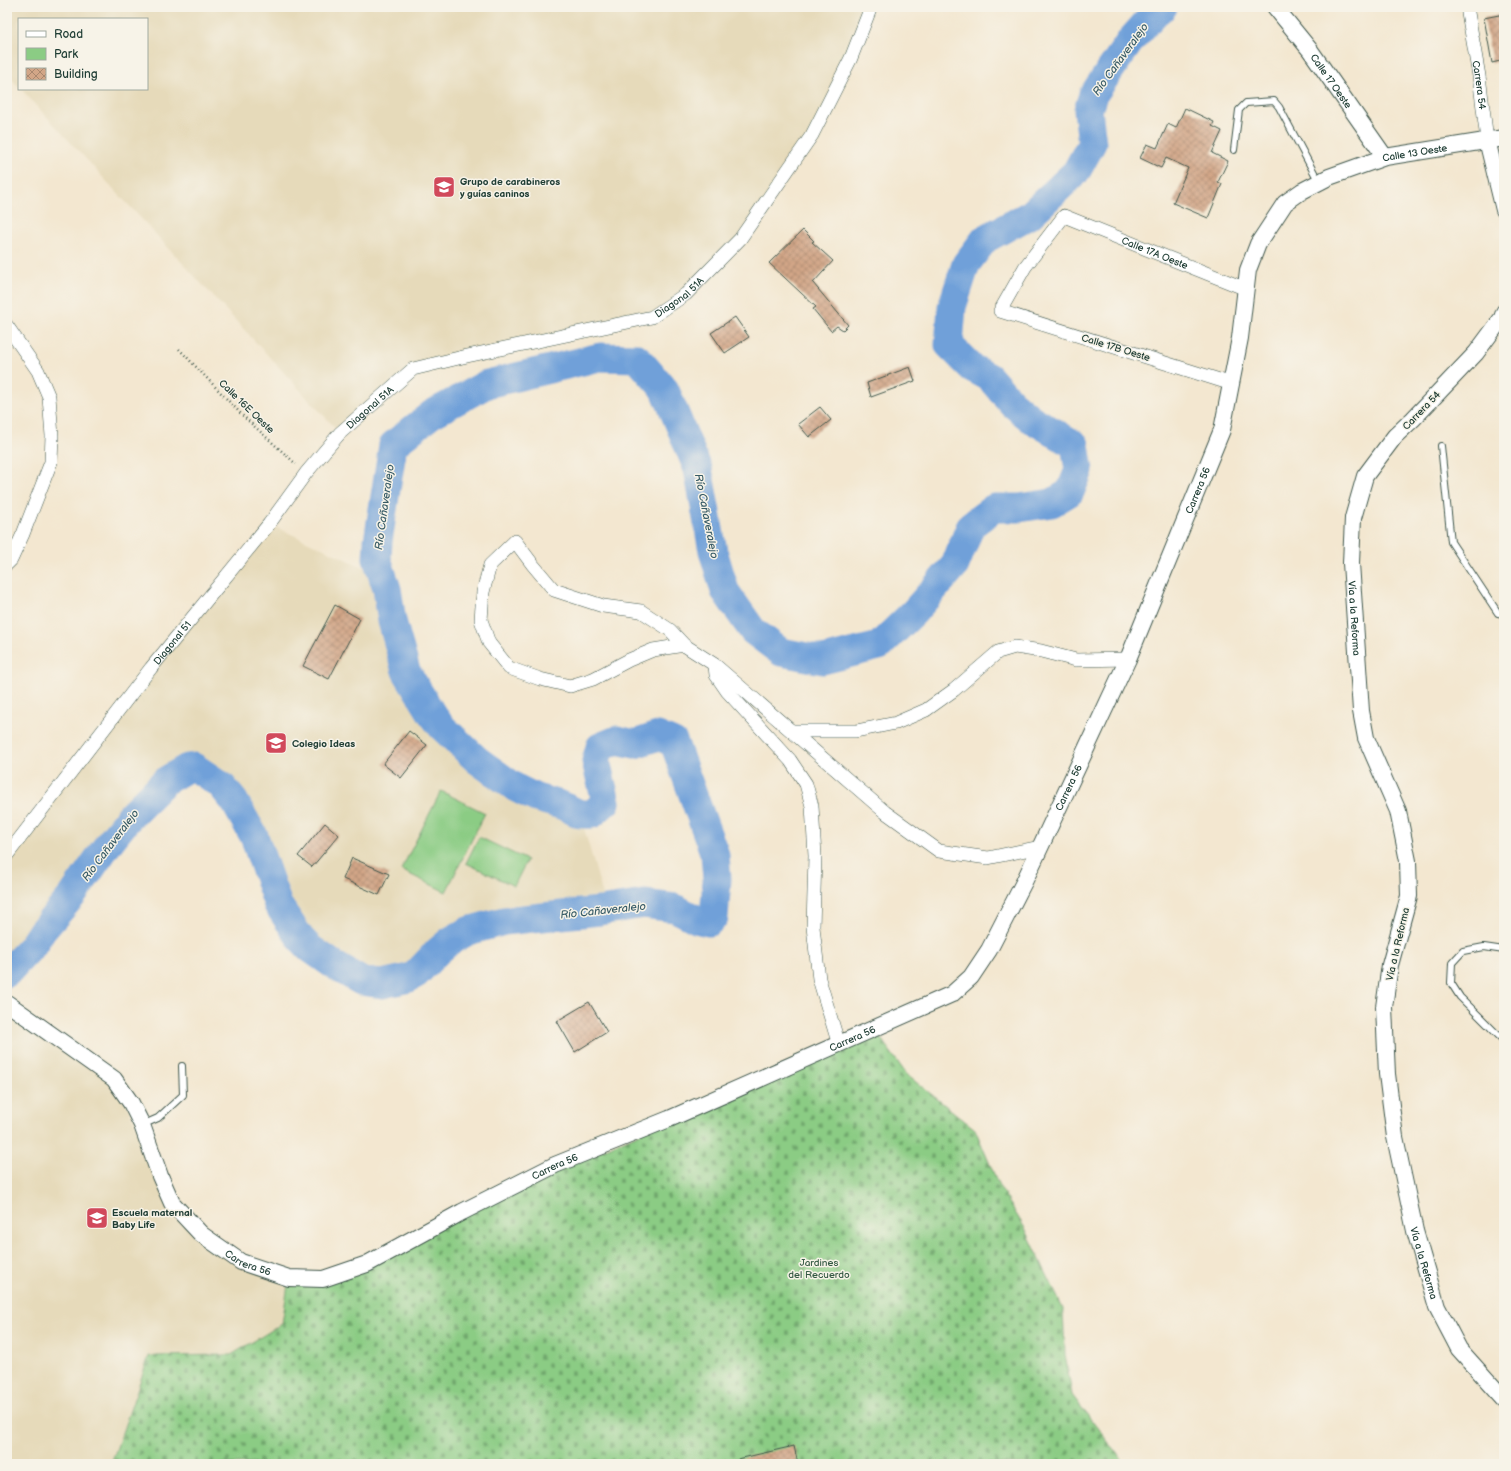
<svg xmlns="http://www.w3.org/2000/svg" width="1511" height="1471" font-family="'Balsamiq Sans',sans-serif">
<style>
.built{fill:#e6daba}
.green{fill:#8bcc84;stroke:#55845c}
.cemetery{fill:url(#cemetery-stones);stroke:#55845c}
.lines{fill:none;stroke-linecap:round;stroke-linejoin:round}
.river{stroke:#6fa0d9;stroke-width:29}
.building{fill:url(#building-cross-hatch)}
.service-casing{stroke:#3f564b;stroke-width:8}
.minor-casing{stroke:#3f564b;stroke-width:14}
.tertiary-casing{stroke:#3f564b;stroke-width:18}
.path{stroke:#3f564b;stroke-width:2.5;stroke-dasharray:1 3;stroke-linecap:butt}
.service{stroke:#fff;stroke-width:6}
.minor{stroke:#fff;stroke-width:13}
.tertiary{stroke:#fff;stroke-width:16}
.labels{text-anchor:middle;stroke-width:3;stroke-linejoin:round;paint-order:stroke}
.street-label{font-size:10px;fill:#1f3d34;stroke:#f7f3e8}
.poi-label{font-size:10px;font-weight:bold;fill:#1f3d34;stroke:#f7f3e8;text-anchor:start}
.park-label{font-size:10px;fill:#355a44;stroke:#f7f3e8}
.water-label{font-size:11px;font-style:italic;fill:#375b66;stroke:#f7f3e8}
</style>
<defs>
<pattern id="cemetery-stones" width="16" height="16" patternUnits="userSpaceOnUse"><rect width="16" height="16" fill="#8bcc84"/><path d="M2 7V4a2 2 0 0 1 4 0v3zM10 15v-3a2 2 0 0 1 4 0v3z" fill="#71a76d"/></pattern>
<pattern id="building-cross-hatch" width="8" height="8" patternUnits="userSpaceOnUse"><rect width="8" height="8" fill="#d2a687"/><path d="M0 0l8 8M0 8l8-8" fill="none" stroke="#aa886f"/></pattern>
</defs>
<rect width="100%" height="100%" fill="#f7f3e8"/>
<filter id="ink" filterUnits="userSpaceOnUse"><feTurbulence type="fractalNoise" baseFrequency=".025" numOctaves="2"/><feDisplacementMap in="SourceGraphic" scale="8" xChannelSelector="R" yChannelSelector="G"/><feConvolveMatrix kernelMatrix="1 2 1 2 8 2 1 2 1" color-interpolation-filters="sRGB"/></filter>
<filter id="wash" filterUnits="userSpaceOnUse"><feTurbulence type="fractalNoise" baseFrequency=".012" numOctaves="4" result="noise"/><feDisplacementMap in="SourceGraphic" scale="16" xChannelSelector="R" yChannelSelector="G"/><feGaussianBlur stdDeviation="0.9" result="paint"/><feColorMatrix in="noise" values="0 0 0 0 0 0 0 0 0 0 0 0 0 0 0 0 0 1.4 0 .05"/><feComposite in="paint" operator="in"/></filter>
<g filter="url(#wash)">
<rect width="100%" height="100%" fill="#f3e7d0"/>
<g class="built">
<polygon points="7,7 871,7 812,135 740,239 652,317 413,369 340,433 21,89 147,89 147,19 19,19 19,87 7,74"/>
<polygon points="269,524 383,576 387,589 392,621 406,671 432,714 442,727 477,759 516,788 536,798 561,805 580,814 607,910 504,921 468,931 450,941 437,952 416,974 409,978 382,984 361,981 334,965 311,949 301,939 278,905 254,836 234,801 221,785 194,767 187,767 177,773 165,781 130,815 111,840 72,896 41,932 32,946 7,973 7,855"/>
<polygon points="7,1003 114,1079 160,1176 201,1234 289,1278 282,1324 231,1355 149,1356 110,1464 7,1464"/>
</g>
<g class="green">
<polygon points="441,791 485,813 446,892 401,870"/>
<polygon points="479,837 527,860 514,886 466,863"/>
</g>
<polygon class="cemetery" points="876,1028 882,1040 907,1075 975,1129 999,1186 1026,1230 1063,1309 1065,1354 1072,1395 1125,1464 111,1464 149,1356 231,1355 282,1324 289,1278 323,1279 462,1212"/>
<g class="lines">
<polyline class="river" points="7,973 32,946 41,932 72,896 111,840 131,815 165,781 187,768 194,767 221,785 234,801 254,836 278,905 301,939 311,949 334,965 361,981 382,984 409,978 416,974 437,952 450,941 468,931 504,921 600,911 644,904 675,908 696,919 709,922 714,917 717,879 715,855 674,743 658,736 635,744 617,740 600,747 596,761 606,802 592,814 580,814 561,805 536,798 516,788 477,760 442,727 432,714 406,671 392,621 387,589 377,559 378,541 393,445 432,414 487,384 600,357 637,358 665,390 698,469 713,551 725,591 753,631 781,652 823,660 879,646 914,612 955,565 971,525 994,508 1019,508 1052,503 1070,492 1079,470 1075,445 1030,418 1012,403 989,377 972,368 949,345 952,307 966,264 985,239 1031,214 1076,172 1092,143 1088,110 1093,95 1131,40 1155,13 1163,7"/>
</g>
<g id="blocks">
<g class="building">
<polygon points="1504,14 1504,60 1492,63 1484,18"/>
<polygon points="1185,108 1214,122 1212,126 1222,131 1212,153 1228,161 1218,182 1222,184 1208,218 1173,203 1188,168 1166,158 1161,168 1140,158 1147,144 1157,148 1168,124 1176,128"/>
<polygon points="803,230 814,241 812,242 833,261 813,283 848,325 843,330 837,326 831,331 813,309 816,307 769,263"/>
<polygon points="735,317 749,337 725,353 711,333"/>
<polygon points="910,367 915,381 871,397 867,383"/>
<polygon points="820,407 831,420 809,437 798,424"/>
<polygon points="335,605 360,619 329,679 303,666"/>
<polygon points="409,731 427,745 401,778 383,764"/>
<polygon points="325,823 339,835 312,867 298,856"/>
<polygon points="352,858 389,874 379,895 343,879"/>
<polygon points="589,1002 607,1032 575,1052 557,1021"/>
<polygon points="794,1446 798,1464 739,1464 738,1459"/>
</g>
</g>
</g>
<g filter="url(#ink)">
<use href="#blocks" fill-opacity="0" stroke="#3f564b" stroke-width="1"/>
<g class="lines">
<g class="service-casing">
<g id="service">
<polyline points="1234,150 1239,110 1246,103 1274,101 1279,107 1319,182"/>
<polyline points="1441,446 1451,542 1498,613 1504,614"/>
<polyline points="1504,950 1484,947 1463,951 1452,963 1451,983 1460,997 1504,1041"/>
<polyline points="142,1125 158,1118 183,1095 182,1066"/>
</g>
</g>
<g class="minor-casing">
<g id="minor">
<path id="s1" d="M1467 7 1479 76 1487 140"/>
<polyline points="7,326 38,371 49,397 52,436 51,462 23,534 11,560 7,564"/>
<path id="s2" d="M1232 384 1000 311 1025 267 1064 216 1246 289"/>
<polyline points="684,645 653,650 629,660 593,679 570,686 540,679 509,668 489,643 481,620 483,592 490,565 515,541 533,565 554,590 603,606 641,611 670,630 684,645 715,665 885,812 939,851 988,858 1040,847"/>
<polyline points="715,666 716,675 727,691 790,760 806,784 812,806 815,856 813,927 819,979 839,1045"/>
<polyline points="792,731 856,731 896,723 926,710 954,690 998,652 1015,647 1041,651 1076,660 1128,659"/>
<path id="s3" d="M7 855 151 668 269 524 306 473 340 433 413 369 467 356 652 317 686 294 740 239 812 135 851 58 871 7"/>
</g>
</g>
<g class="tertiary-casing">
<g id="tertiary">
<path id="s4" d="M1275 7 1310 50 1385 157"/>
<polyline points="1487,140 1504,210"/>
<path id="s5" d="M1504 312 1502 318 1476 353 1413 419 1395 436 1365 476 1353 518 1351 563 1361 711 1366 738 1398 811 1408 861 1409 896 1390 965 1384 1007 1387 1074 1395 1137 1415 1231 1437 1307 1459 1349 1504 1399"/>
<path id="s6" d="M7 1003 114 1079 131 1103 142 1125 160 1176 172 1203 201 1234 241 1262 289 1278 323 1279 367 1264 462 1212 555 1165 669 1119 952 994 971 977 989 950 1024 882 1128 659 1222 430 1240 338 1248 270 1258 244 1285 203 1302 191 1329 177 1385 157 1504 138"/>
</g>
</g>
<polyline class="path" points="179,349 244,417 296,464"/>
<use href="#service" class="service"/>
<use href="#minor" class="minor"/>
<use href="#tertiary" class="tertiary"/>
</g>
</g>
<defs>
<g id="school-square" transform="scale(1.15)"><rect x="-9" y="-9" width="18" height="18" rx="4" fill="#d1495b" stroke="#f7f3e8"/><path d="M0-5L7-2L0 1L-7-2ZM-4 1L0 2.5L4 1V4Q0 6-4 4Z" fill="#fff"/></g>
</defs>
<g fill-rule="evenodd">
<use href="#school-square" x="444" y="187"/>
<use href="#school-square" x="276" y="743"/>
<use href="#school-square" x="97" y="1218"/>
</g>
<g class="labels">
<g class="street-label">
<text dy="4" stroke="none"><textPath href="#s4" startOffset="93">Calle 17 Oeste</textPath></text>
<text dy="4" stroke="none"><textPath href="#s1" startOffset="79">Carrera 54</textPath></text>
<text dy="4" stroke="none"><textPath href="#s6" startOffset="2144">Calle 13 Oeste</textPath></text>
<text dy="4" stroke="none"><textPath href="#s2" startOffset="456">Calle 17A Oeste</textPath></text>
<text dy="4" stroke="none"><textPath href="#s3" startOffset="913">Diagonal 51A</textPath></text>
<text transform="translate(1116 347) rotate(17)" y="4">Calle 17B Oeste</text>
<text transform="translate(247 406) rotate(44)" y="4">Calle 16E Oeste</text>
<text dy="4" stroke="none"><textPath href="#s3" startOffset="577">Diagonal 51A</textPath></text>
<text transform="translate(1421 410) rotate(-46)" y="4">Carrera 54</text>
<text dy="4" stroke="none"><textPath href="#s6" startOffset="1699">Carrera 56</textPath></text>
<text dy="4" stroke="none"><textPath href="#s5" startOffset="360">Vía a la Reforma</textPath></text>
<text dy="4" stroke="none"><textPath href="#s3" startOffset="269">Diagonal 51</textPath></text>
<text dy="4" stroke="none"><textPath href="#s6" startOffset="1375">Carrera 56</textPath></text>
<text transform="translate(1397 944) rotate(-77)" y="4">Vía a la Reforma</text>
<text dy="4" stroke="none"><textPath href="#s6" startOffset="1027">Carrera 56</textPath></text>
<text dy="4" stroke="none"><textPath href="#s6" startOffset="703">Carrera 56</textPath></text>
<text dy="4" stroke="none"><textPath href="#s6" startOffset="367">Carrera 56</textPath></text>
<text dy="4" stroke="none"><textPath href="#s5" startOffset="1020">Vía a la Reforma</textPath></text>
</g>
<g class="poi-label">
<text x="460" y="185">Grupo de carabineros<tspan x="460" dy="12">y guías caninos</tspan></text>
<text x="292" y="747">Colegio Ideas</text>
<text x="112" y="1216">Escuela maternal<tspan x="112" dy="12">Baby Life</tspan></text>
</g>
<g class="park-label">
<text x="819" y="1266">Jardines<tspan x="819" dy="12">del Recuerdo</tspan></text>
</g>
<g class="water-label">
<text transform="translate(1120 59) rotate(-54)" y="4">Río Cañaveralejo</text>
<text transform="translate(384 507) rotate(-82)" y="4">Río Cañaveralejo</text>
<text transform="translate(707 516) rotate(79)" y="4">Río Cañaveralejo</text>
<text transform="translate(110 845) rotate(-53)" y="4">Río Cañaveralejo</text>
<text transform="translate(603 910) rotate(-6)" y="4">Río Cañaveralejo</text>
</g>
</g>
<rect width="1511" height="1471" fill="none" stroke="#f7f3e8" stroke-width="24"/>
<rect x="18" y="18" width="130" height="72" fill="#f7f3e8" stroke="#a1aaa0"/>
<rect x="26" y="31" width="20" height="6" fill="#ffffff" stroke="#a1aaa0"/>
<text x="54" y="38" font-size="12" fill="#1f3d34">Road</text>
<rect x="26" y="48" width="20" height="12" fill="#8bcc84" stroke="#a1aaa0"/>
<text x="54" y="58" font-size="12" fill="#1f3d34">Park</text>
<rect x="26" y="68" width="20" height="12" fill="url(#building-cross-hatch)" stroke="#a1aaa0"/>
<text x="54" y="78" font-size="12" fill="#1f3d34">Building</text>
</svg>
